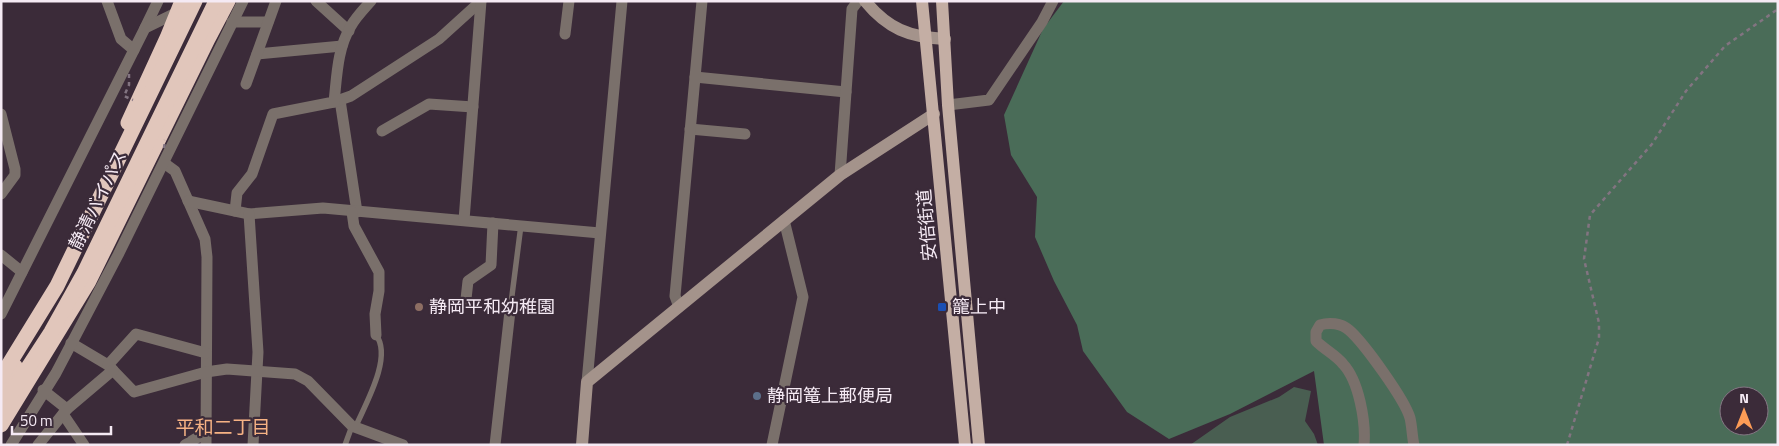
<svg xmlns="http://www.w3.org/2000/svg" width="1779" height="446" font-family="'Titillium Web','Noto Sans JP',sans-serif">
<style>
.green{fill:#495e51}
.forest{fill:#4a6c58;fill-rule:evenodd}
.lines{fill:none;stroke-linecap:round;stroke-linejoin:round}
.path{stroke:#827481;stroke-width:2.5;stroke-dasharray:4 4;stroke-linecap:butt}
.lane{stroke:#7a706b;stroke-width:5.5}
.street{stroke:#7a706b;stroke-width:11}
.secondary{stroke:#a4938b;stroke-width:12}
.primary{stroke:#c4aea4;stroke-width:12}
.highway{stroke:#e1c6bb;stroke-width:15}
.path-bridge{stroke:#827481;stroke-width:2.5;stroke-dasharray:4 4;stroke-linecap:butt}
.highway-bridge{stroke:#e1c6bb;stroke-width:15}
.education-dot{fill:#8d6e63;stroke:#3b2b39;stroke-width:2}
.transit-dot{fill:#1a4fb4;stroke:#3b2b39;stroke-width:2}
.service-dot{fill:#5c6f8a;stroke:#3b2b39;stroke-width:2}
.labels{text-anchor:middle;stroke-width:4.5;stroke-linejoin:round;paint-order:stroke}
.street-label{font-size:18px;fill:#f5eaf4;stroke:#3b2b39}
.poi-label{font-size:18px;fill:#f5eaf4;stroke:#3b2b39;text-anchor:start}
.neighbourhood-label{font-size:19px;fill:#f6b284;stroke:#3b2b39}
</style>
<rect width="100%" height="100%" fill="#3b2b39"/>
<polygon class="green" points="1294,387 1311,391 1305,421 1314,434 1318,445 1190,445 1230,417 1279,397"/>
<path class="forest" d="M1064 1H1778V445H1324L1314 371 1230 414 1169 439 1127 412 1083 351 1077 325 1054 281 1035 237 1037 197 1011 155 1004 115 1043 29ZM1729 396H1759V426H1729Z"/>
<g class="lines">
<polyline class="path" points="1567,445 1599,338 1599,323 1584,259 1590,215 1652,144 1686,91 1725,46 1778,9"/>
<g class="lane">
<polyline points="510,311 521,225"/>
<path d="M355 428C365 405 393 357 376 335"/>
<polyline points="345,445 352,426"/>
</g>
<g class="street">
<polyline points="107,1 121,39 134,50"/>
<polyline points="316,1 349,31"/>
<polyline points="232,22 268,22"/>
<polyline points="145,28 158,1"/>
<polyline points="565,34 569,1"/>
<polyline points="257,54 342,46"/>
<polyline points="695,77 846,92"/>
<polyline points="246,84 276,1"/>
<polyline points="340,100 357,212"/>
<polyline points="334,102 351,96 439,39 481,1"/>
<polyline points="948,105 989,100 1042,22 1053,1"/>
<polyline points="1,114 15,169 15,175 1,194"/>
<polyline points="690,129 745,134"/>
<polyline points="382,131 429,104 473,107"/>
<polyline points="164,163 175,171 205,239 207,257 206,445"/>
<polyline points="840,175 852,9 858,1"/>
<polyline points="188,201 249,214 323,208 600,233"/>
<path d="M235 211 237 193 252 174 273 114 334 102C337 76 337 49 351 26 356 17 364 9 371 1"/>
<polyline points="352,212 354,226 379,272 379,291 375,314 376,335"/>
<polyline points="249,214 258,352 253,445"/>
<polyline points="464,220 481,1"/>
<polyline points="1,255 22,272"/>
<polyline points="466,299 468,281 491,265 493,223"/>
<polyline points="679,307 675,296 702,1"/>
<polyline points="1,314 145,28 178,12"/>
<polyline points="71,343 108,365 134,392 206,372 227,369 295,374 308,381 352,426 403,445"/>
<polyline points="108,365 136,334 206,353"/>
<polyline points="587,382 622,1"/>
<polyline points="43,390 67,409"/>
<polyline points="63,414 84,445"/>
<polyline points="11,445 56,373 118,255 243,1"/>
<polyline points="38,445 67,409 113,370"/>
<polyline points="185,445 205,433"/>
<polyline points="495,445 510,311"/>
<polyline points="772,445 803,297 784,220"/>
<path d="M1364 445C1366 422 1359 381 1343 364 1336 355 1325 350 1316 341V332L1320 325C1329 322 1341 323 1349 330 1364 343 1405 400 1410 418 1412 426 1412 436 1414 445"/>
</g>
<g class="secondary">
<path d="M865 1C888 29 909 37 945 39"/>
<polyline points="582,445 587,382 840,175 934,114"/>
</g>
<g class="primary">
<polyline points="922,1 965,445"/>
<polyline points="942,1 948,105 979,445"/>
</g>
<g class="highway">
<polyline points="128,123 167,38 182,1"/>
<polyline points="1,388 15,366"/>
<polyline points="1,425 89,281 208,39 228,1"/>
</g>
<g class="path-bridge">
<polyline points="129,74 129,85 124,96 133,100"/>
<polyline points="164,148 165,140"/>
</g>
<g class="highway-bridge">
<polyline points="1,377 57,286 195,1"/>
<polyline points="1,409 51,332 84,273 216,1"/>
</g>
</g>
<circle class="education-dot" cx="419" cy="307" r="5"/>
<rect class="transit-dot" x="937" y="302" width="10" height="10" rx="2.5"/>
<circle class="service-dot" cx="757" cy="396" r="5"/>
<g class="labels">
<g class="street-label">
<text transform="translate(98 200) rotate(-64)" y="6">静清バイパス</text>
<text transform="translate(927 225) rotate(-95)" y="6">安倍街道</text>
</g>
<g class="poi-label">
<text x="429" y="313">静岡平和幼稚園</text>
<text x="952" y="313">籠上中</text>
<text x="767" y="402">静岡篭上郵便局</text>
</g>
<g class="neighbourhood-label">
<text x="223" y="434">平和二丁目</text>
</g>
</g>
<rect width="1779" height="446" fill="none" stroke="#f5eaf4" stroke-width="5"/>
<g transform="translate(1744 411)"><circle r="24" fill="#3b2b39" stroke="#857784"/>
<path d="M0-4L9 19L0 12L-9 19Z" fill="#fd9c56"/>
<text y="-8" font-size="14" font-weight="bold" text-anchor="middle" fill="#f5eaf4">N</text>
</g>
<path d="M12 426v8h99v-8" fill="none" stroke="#f5eaf4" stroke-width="2.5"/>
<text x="20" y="426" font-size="15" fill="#f5eaf4" stroke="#3b2b39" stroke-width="4" paint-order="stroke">50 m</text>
</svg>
